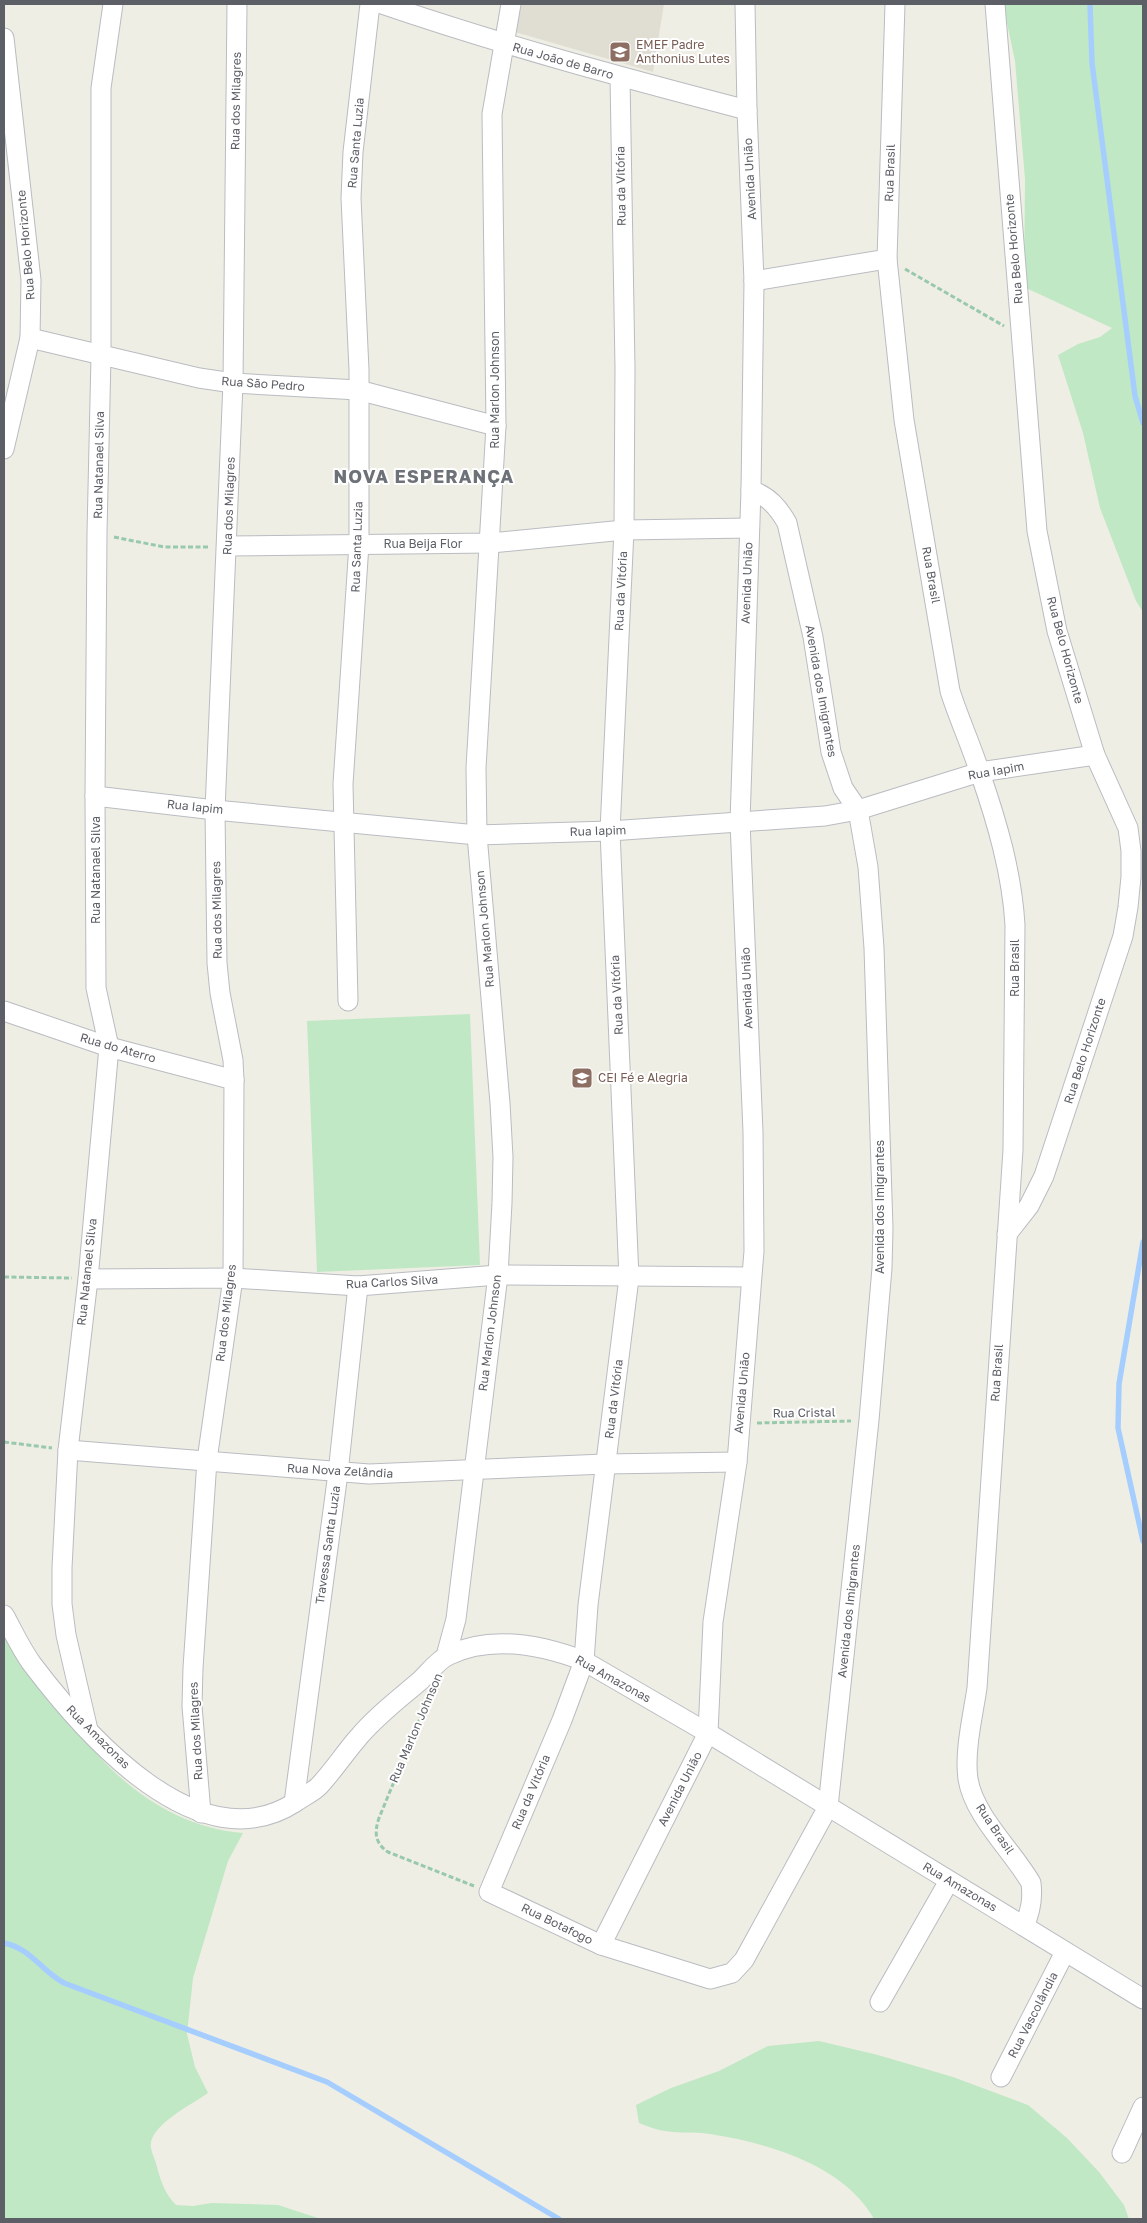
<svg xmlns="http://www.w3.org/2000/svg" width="1147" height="2223" font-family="'Golos Text',sans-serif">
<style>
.education{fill:#e0ded3}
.green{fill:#c0e8c4}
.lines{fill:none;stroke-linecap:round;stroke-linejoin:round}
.stream{stroke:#a5ceff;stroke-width:5.5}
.street-casing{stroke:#b9bcc1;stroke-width:21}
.path{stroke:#99c9ac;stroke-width:3;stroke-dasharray:5 2.5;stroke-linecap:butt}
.street{stroke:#fff;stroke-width:19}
.labels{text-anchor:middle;stroke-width:4;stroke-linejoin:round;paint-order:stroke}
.education-label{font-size:12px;fill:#785e54;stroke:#fff;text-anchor:start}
.street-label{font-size:12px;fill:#5c5f66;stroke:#fff}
.district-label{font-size:18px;font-weight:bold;letter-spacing:1px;fill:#6d7178;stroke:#fff}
</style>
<rect width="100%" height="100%" fill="#efeee5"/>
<polygon class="education" points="522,4 664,4 653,72 515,32"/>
<g class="green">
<polygon points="1003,4 1143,4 1143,612 1136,601 1100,508 1083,433 1058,355 1078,344 1100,337 1112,328 1024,287 1025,179 1015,61"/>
<polygon points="470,1014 480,1265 317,1272 307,1021"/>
<path d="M4 1625C61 1714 126 1823 243 1833L228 1861 193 1978 187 2034 195 2067 208 2093C193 2104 147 2126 151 2148 152 2154 156 2161 157 2167 161 2182 165 2194 176 2205L193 2206 212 2203 278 2205 321 2219H4Z"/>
<path d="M819 2041 878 2055 953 2077 1028 2105 1067 2138 1099 2172 1124 2205 1129 2219H874C844 2165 768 2143 710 2134 695 2131 680 2134 665 2131 656 2130 647 2126 639 2123L636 2105 671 2088 719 2071 768 2046Z"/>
</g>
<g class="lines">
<g class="stream">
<polyline points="1090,4 1092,63 1135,396 1143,423"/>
<polyline points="1143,1242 1119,1384 1118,1428 1143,1541"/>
<path d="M4 1943C32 1949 40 1970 64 1983L327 2082 559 2219"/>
</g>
<g class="street-casing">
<g id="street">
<path d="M382 4C502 45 624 78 747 110"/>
<path d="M895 4 887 259 904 420 950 691C959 719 971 745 980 773 997 822 1012 873 1015 925L1013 1150 977 1688C973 1715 964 1752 968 1779 974 1816 1012 1850 1031 1883 1033 1899 1031 1911 1024 1926"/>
<polyline points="995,4 1037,531 1057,631 1095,755 1128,828 1131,851 1131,877 1128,907 1123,936 1044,1176 1029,1206 1007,1234"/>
<polyline points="4,38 31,280 30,338 4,449"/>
<path d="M620 77 625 368 624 530 610 831 629 1278 588 1605 584 1661 562 1720 489 1892 601 1945 710 1979 732 1973 744 1960 828 1807 869 1420 882 1268 883 1228 874 948 868 867 858 810 843 788 831 752 813 637 787 523C778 507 769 497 751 490"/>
<polyline points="754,281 887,259"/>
<polyline points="30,338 199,378 233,383 358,390 496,426"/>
<polyline points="227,546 491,543 624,530 749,528"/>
<polyline points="95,796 215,810 477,835 610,831 825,816 858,810 980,772 1095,755"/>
<polyline points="348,1001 343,784 359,544 359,370 351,198 353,152 370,4"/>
<polyline points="4,1011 109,1047 234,1080"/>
<polyline points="88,1279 233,1278 358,1286 498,1275 751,1277"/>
<polyline points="68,1450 369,1474 605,1464 737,1462"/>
<path d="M4 1615C13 1631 21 1649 32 1664 85 1734 200 1867 297 1801 304 1796 313 1792 319 1786 333 1771 344 1754 357 1739 376 1716 399 1699 421 1680 429 1672 438 1660 449 1655 491 1635 542 1645 584 1661L708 1733 1143 1999"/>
<polyline points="446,1656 456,1619 498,1275 502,1203 503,1157 500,1103 477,835 476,768 496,426 492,114 511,4"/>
<polyline points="88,1730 66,1635 62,1604 62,1568 68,1450 88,1279 109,1047 96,988 95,796 97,533 101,356 101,88 113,4"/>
<polyline points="294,1803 338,1473 358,1286"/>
<polyline points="201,1813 192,1706 193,1668 207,1460 233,1278 234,1080 233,1060 220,993 217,963 215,810 233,383 237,4"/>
<polyline points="601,1945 708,1733 713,1622 737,1462 754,1251 753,1132 740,822 751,490 754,281 747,110 745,4"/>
<polyline points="880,2002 949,1881"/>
<polyline points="1001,2077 1065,1952"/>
<polyline points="1122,2153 1143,2107"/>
</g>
</g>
<g class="path">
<polyline points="905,269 1004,326"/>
<polyline points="114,537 164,547 209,547"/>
<polyline points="4,1277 72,1278"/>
<polyline points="757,1423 851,1421"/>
<polyline points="4,1442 52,1448"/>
<path d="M428 1699 379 1818C374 1833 375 1843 388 1852L474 1886"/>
</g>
<use href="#street" class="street"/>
</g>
<defs>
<g id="school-square" transform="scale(1.125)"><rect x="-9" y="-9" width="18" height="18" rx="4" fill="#8d6e63" stroke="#fff"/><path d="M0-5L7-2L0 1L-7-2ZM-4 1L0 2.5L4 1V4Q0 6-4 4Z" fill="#fff"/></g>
</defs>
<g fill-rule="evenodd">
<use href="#school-square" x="620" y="52"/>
<use href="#school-square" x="582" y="1078"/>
</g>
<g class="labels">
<g class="education-label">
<text x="636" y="49">EMEF Padre<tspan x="636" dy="14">Anthonius Lutes</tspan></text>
<text x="598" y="1082">CEI Fé e Alegria</text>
</g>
<g class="street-label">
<text transform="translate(563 61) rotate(16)" y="4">Rua João de Barro</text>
<text transform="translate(236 101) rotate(-89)" y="4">Rua dos Milagres</text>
<text transform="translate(356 143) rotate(-85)" y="4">Rua Santa Luzia</text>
<text transform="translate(890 173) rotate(-88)" y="4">Rua Brasil</text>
<text transform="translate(750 179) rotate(-93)" y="4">Avenida União</text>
<text transform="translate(621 186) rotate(-91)" y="4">Rua da Vitória</text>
<text transform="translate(26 245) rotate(-95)" y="4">Rua Belo Horizonte</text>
<text transform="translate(1014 249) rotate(-95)" y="4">Rua Belo Horizonte</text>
<text transform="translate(263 384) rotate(4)" y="4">Rua São Pedro</text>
<text transform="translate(495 390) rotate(-90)" y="4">Rua Marlon Johnson</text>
<text transform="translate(99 465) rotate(-89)" y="4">Rua Natanael Silva</text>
<text transform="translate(229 506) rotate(-88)" y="4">Rua dos Milagres</text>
<text x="423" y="548">Rua Beija Flor</text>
<text transform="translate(357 547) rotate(-88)" y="4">Rua Santa Luzia</text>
<text transform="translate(931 575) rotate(80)" y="4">Rua Brasil</text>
<text transform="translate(747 583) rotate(-88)" y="4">Avenida União</text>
<text transform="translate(621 591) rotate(-87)" y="4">Rua da Vitória</text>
<text transform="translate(1065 650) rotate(75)" y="4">Rua Belo Horizonte</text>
<text transform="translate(821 691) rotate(80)" y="4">Avenida dos Imigrantes</text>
<text transform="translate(996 771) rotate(-10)" y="4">Rua Iapim</text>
<text transform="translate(195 807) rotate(6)" y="4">Rua Iapim</text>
<text transform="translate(598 831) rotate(-2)" y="4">Rua Iapim</text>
<text transform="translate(96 870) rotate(-90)" y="4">Rua Natanael Silva</text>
<text transform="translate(217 910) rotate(-91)" y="4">Rua dos Milagres</text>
<text transform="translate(485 929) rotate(-95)" y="4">Rua Marlon Johnson</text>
<text transform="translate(1015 968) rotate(-90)" y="4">Rua Brasil</text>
<text transform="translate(747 988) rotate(-92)" y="4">Avenida União</text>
<text transform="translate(617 995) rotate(-93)" y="4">Rua da Vitória</text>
<text transform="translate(118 1048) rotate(16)" y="4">Rua do Aterro</text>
<text transform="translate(1085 1051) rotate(-72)" y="4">Rua Belo Horizonte</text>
<text transform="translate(880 1207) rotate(-90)" y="4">Avenida dos Imigrantes</text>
<text transform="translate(87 1272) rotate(-84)" y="4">Rua Natanael Silva</text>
<text transform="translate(392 1282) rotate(-3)" y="4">Rua Carlos Silva</text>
<text transform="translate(226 1313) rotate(-83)" y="4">Rua dos Milagres</text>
<text transform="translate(490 1333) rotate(-83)" y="4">Rua Marlon Johnson</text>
<text transform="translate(997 1373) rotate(-86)" y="4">Rua Brasil</text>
<text transform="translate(742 1393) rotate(-85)" y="4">Avenida União</text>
<text transform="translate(614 1399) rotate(-83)" y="4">Rua da Vitória</text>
<text transform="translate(804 1413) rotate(-1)" y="4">Rua Cristal</text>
<text transform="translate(340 1471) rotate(3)" y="4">Rua Nova Zelândia</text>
<text transform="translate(328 1545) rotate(-82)" y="4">Travessa Santa Luzia</text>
<text transform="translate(849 1611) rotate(-84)" y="4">Avenida dos Imigrantes</text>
<text transform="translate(613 1679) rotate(29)" y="4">Rua Amazonas</text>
<text transform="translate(416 1728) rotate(-67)" y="4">Rua Marlon Johnson</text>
<text transform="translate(196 1731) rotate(-93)" y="4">Rua dos Milagres</text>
<text transform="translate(98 1737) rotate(45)" y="4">Rua Amazonas</text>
<text transform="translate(680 1789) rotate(-63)" y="4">Avenida União</text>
<text transform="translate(531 1792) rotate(-67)" y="4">Rua da Vitória</text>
<text transform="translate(995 1829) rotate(56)" y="4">Rua Brasil</text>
<text transform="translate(960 1887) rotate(31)" y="4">Rua Amazonas</text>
<text transform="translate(557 1924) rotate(26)" y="4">Rua Botafogo</text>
<text transform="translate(1033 2015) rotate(-63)" y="4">Rua Vascolândia</text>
</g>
<g class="district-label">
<text x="424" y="483">NOVA ESPERANÇA</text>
</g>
</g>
<rect width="1147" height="2223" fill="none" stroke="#5c5f66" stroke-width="10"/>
</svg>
